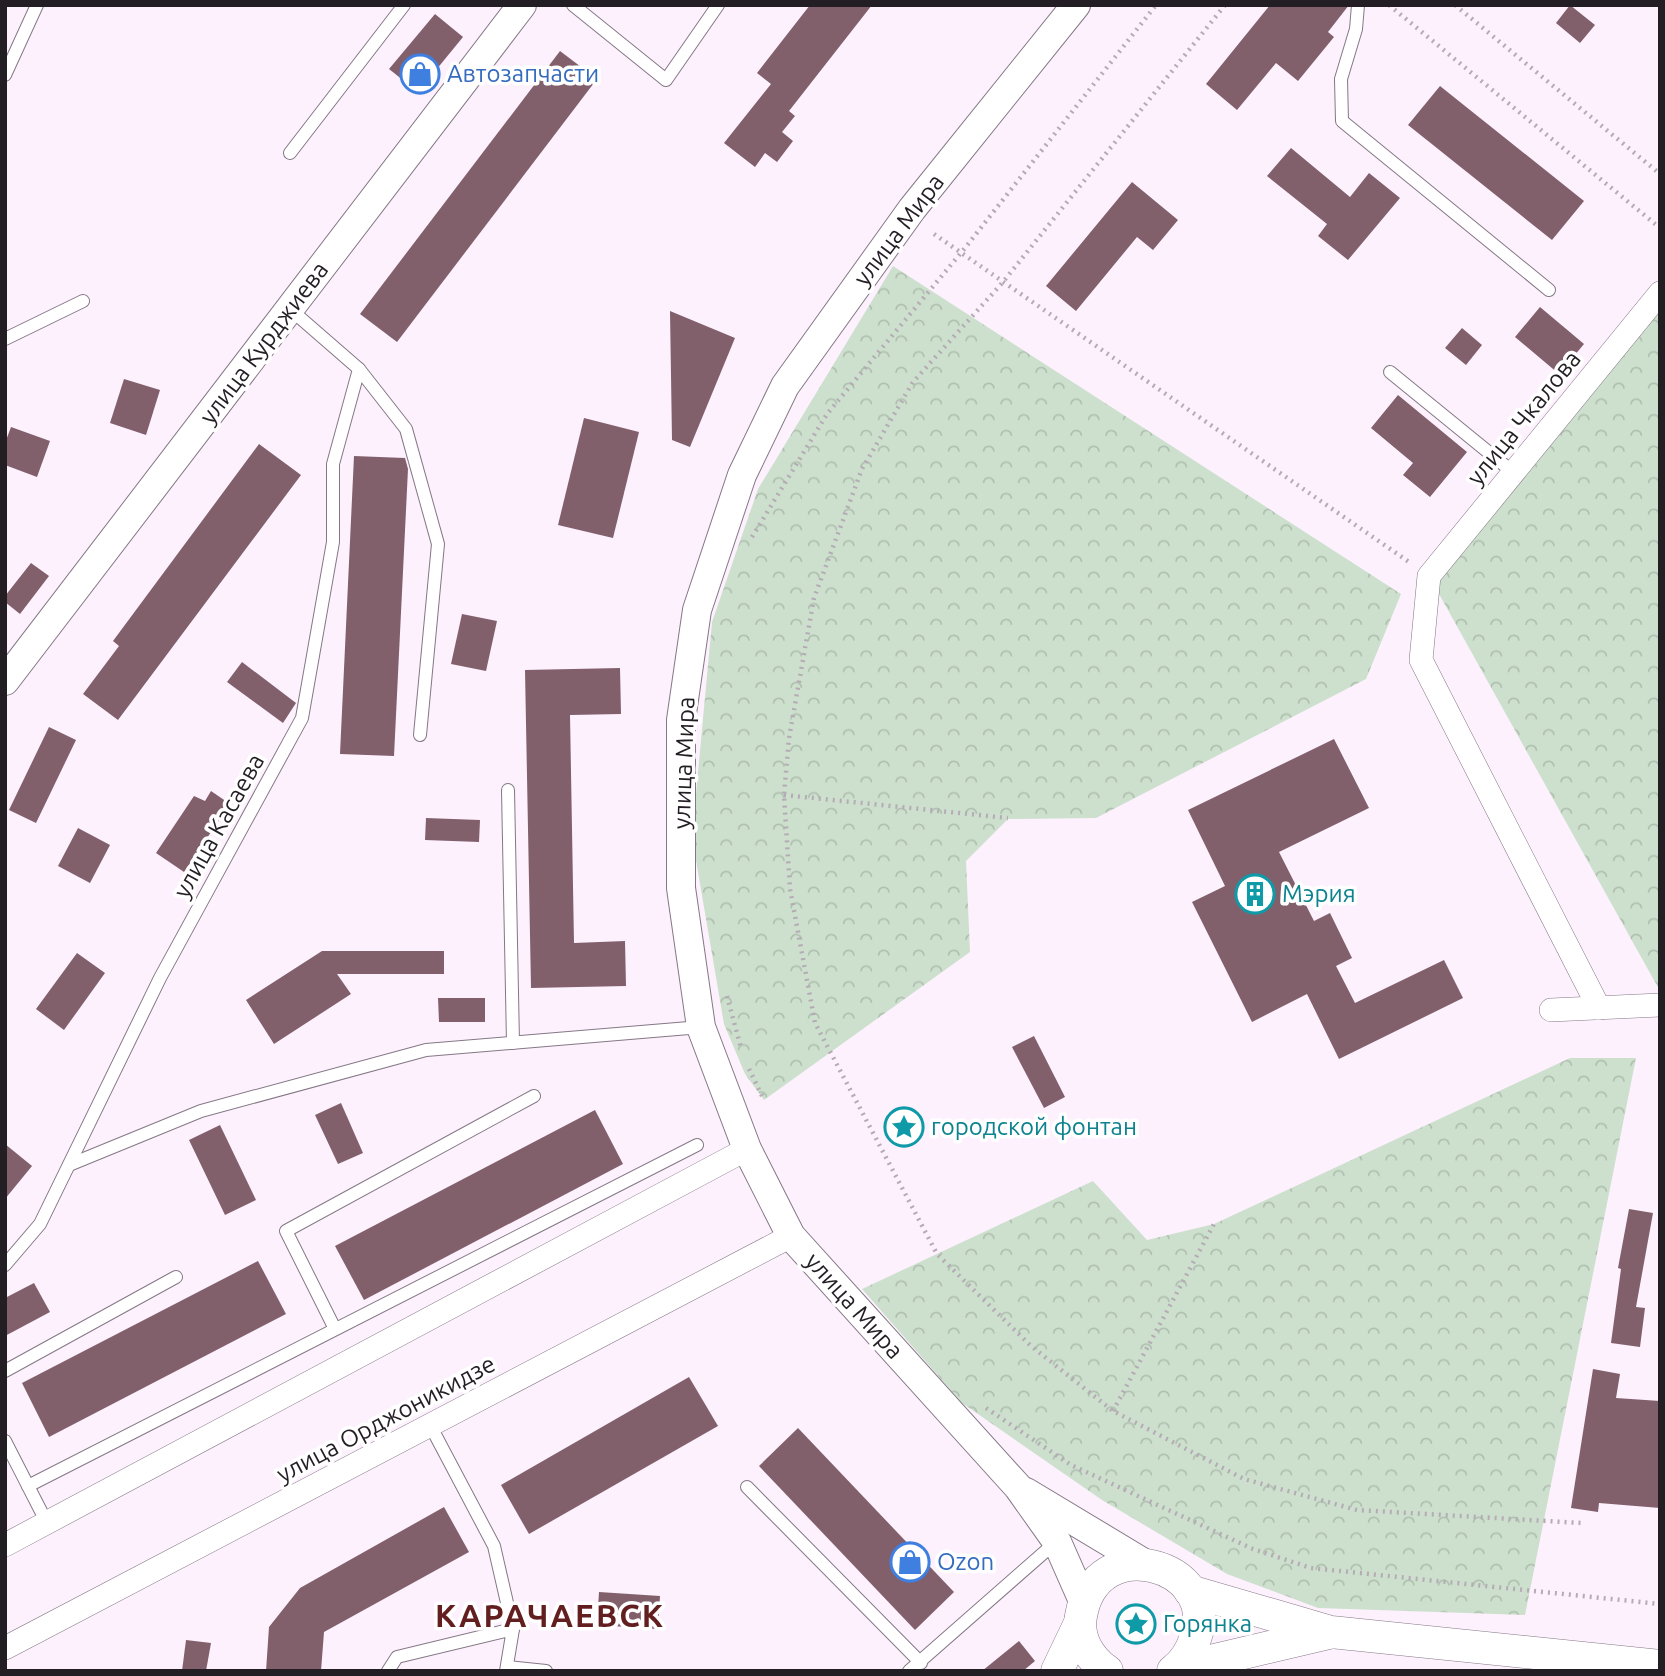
<svg xmlns="http://www.w3.org/2000/svg" width="1665" height="1676" font-family="Ubuntu,sans-serif">
<style>
.forest{fill:url(#forest-crowns)}
.building{fill:#81606c}
.lines{fill:none;stroke-linecap:round;stroke-linejoin:round}
.service-casing{stroke:#857886;stroke-width:14}
.minor-casing{stroke:#857886;stroke-width:24}
.tertiary-casing{stroke:#857886;stroke-width:30}
.secondary-casing{stroke:#857886;stroke-width:33}
.path{stroke:#b5abb6;stroke-width:4.5;stroke-dasharray:2 5;stroke-linecap:butt}
.service{stroke:#fff;stroke-width:12}
.minor{stroke:#fff;stroke-width:23}
.tertiary{stroke:#fff;stroke-width:28}
.secondary{stroke:#fff;stroke-width:32}
.labels{text-anchor:middle;stroke-width:7;stroke-linejoin:round;paint-order:stroke}
.shop-label{font-size:24px;fill:#366cbe;stroke:#fff;text-anchor:start}
.street-label{font-size:24px;fill:#231e24;stroke:#fff}
.culture-label{font-size:24px;fill:#0d838f;stroke:#fff;text-anchor:start}
.district-label{font-size:32px;font-weight:bold;letter-spacing:2px;fill:#631e20;stroke:#fff}
</style>
<defs>
<pattern id="forest-crowns" width="20" height="18" patternUnits="userSpaceOnUse" patternTransform="scale(1.75)"><rect width="20" height="18" fill="#cde0cd"/><path d="M2 6a3 3 0 1 1 6 0M12 15a3 3 0 1 1 6 0" fill="none" stroke="#b0c0b0"/></pattern>
</defs>
<rect width="100%" height="100%" fill="#fdf1fe"/>
<g class="forest">
<polygon points="893,266 1401,594 1366,679 1096,818 1008,819 966,861 970,952 764,1100 745,1074 724,1024 692,837 712,622 758,489"/>
<polygon points="1660,295 1660,991 1429,576"/>
<polygon points="1570,1058 1636,1058 1525,1615 1318,1608 1227,1574 1102,1500 962,1403 862,1289 1093,1181 1147,1240 1214,1224"/>
</g>
<g class="building">
<polygon points="810,5 872,5 789,111 795,116 782,132 793,141 777,162 765,153 755,167 724,143 771,84 757,73"/>
<polygon points="1270,5 1349,5 1328,32 1334,37 1298,81 1276,63 1237,110 1206,84"/>
<polygon points="1570,5 1595,25 1580,43 1556,23"/>
<polygon points="435,14 463,37 418,92 389,69"/>
<polygon points="560,51 597,79 397,342 360,314"/>
<polygon points="1440,86 1584,201 1552,240 1408,125"/>
<polygon points="1291,148 1350,197 1369,173 1400,198 1348,260 1318,236 1327,224 1267,176"/>
<polygon points="1132,182 1178,220 1153,250 1137,237 1076,311 1046,286"/>
<polygon points="1540,307 1584,344 1559,374 1515,337"/>
<polygon points="670,311 735,338 690,447 672,440"/>
<polygon points="1462,328 1482,345 1466,365 1445,348"/>
<polygon points="124,379 160,390 146,435 110,423"/>
<polygon points="1398,395 1467,452 1430,497 1403,475 1413,463 1371,428"/>
<polygon points="584,418 639,432 613,538 558,525"/>
<polygon points="11,427 50,441 37,477 5,465 5,443"/>
<polygon points="259,444 301,475 118,720 83,694 119,646 113,641"/>
<polygon points="354,456 405,458 408,469 394,756 340,754"/>
<polygon points="31,563 49,576 20,614 5,602 5,596"/>
<polygon points="462,614 497,621 486,671 451,664"/>
<polygon points="242,662 296,703 283,723 227,682"/>
<polygon points="620,668 621,714 570,715 574,943 625,941 626,986 531,988 525,670"/>
<polygon points="49,727 76,740 36,823 9,810"/>
<polygon points="1334,739 1369,808 1279,852 1314,921 1330,913 1352,958 1336,966 1355,1003 1444,960 1463,998 1339,1059 1307,994 1252,1022 1192,902 1225,886 1188,810"/>
<polygon points="211,791 230,804 184,872 156,853 194,796 205,801"/>
<polygon points="426,818 480,820 479,842 425,840"/>
<polygon points="78,828 110,845 90,883 58,866"/>
<polygon points="322,951 444,951 444,974 337,974 351,994 274,1044 246,1000"/>
<polygon points="77,953 105,973 64,1030 36,1009"/>
<polygon points="438,998 485,998 485,1022 439,1022"/>
<polygon points="1034,1036 1065,1097 1044,1108 1012,1047"/>
<polygon points="341,1103 363,1153 338,1164 315,1115"/>
<polygon points="595,1110 623,1164 364,1300 335,1246"/>
<polygon points="220,1125 256,1200 225,1215 189,1140"/>
<polygon points="5,1144 32,1166 5,1199"/>
<polygon points="1629,1209 1653,1213 1636,1307 1645,1308 1640,1347 1611,1343 1621,1269 1618,1268"/>
<polygon points="258,1261 286,1314 49,1437 22,1383"/>
<polygon points="34,1283 50,1312 5,1336 5,1298"/>
<polygon points="1593,1369 1620,1374 1616,1398 1660,1401 1660,1508 1599,1503 1598,1512 1571,1508"/>
<polygon points="689,1377 718,1426 529,1534 501,1485"/>
<polygon points="798,1428 954,1592 915,1630 759,1466"/>
<polygon points="444,1507 469,1552 324,1632 321,1671 266,1671 269,1627 300,1588"/>
<polygon points="599,1592 660,1596 658,1629 597,1625"/>
<polygon points="186,1640 211,1643 206,1671 182,1671"/>
<polygon points="1019,1641 1035,1661 1023,1671 982,1671"/>
</g>
<g class="lines">
<g class="service-casing">
<g id="service">
<polyline points="573,5 666,80 718,5"/>
<polyline points="1358,5 1356,29 1341,79 1342,121 1549,290"/>
<polyline points="5,75 37,5"/>
<polyline points="290,153 404,5"/>
<polyline points="5,339 83,301"/>
<polyline points="359,369 406,429 438,544 420,735"/>
<polyline points="1390,372 1514,473"/>
<polyline points="508,790 513,1043"/>
<polyline points="69,1165 201,1111 426,1050 701,1027"/>
<polyline points="5,1265 40,1224 160,978 302,718 333,542 333,464 359,369 290,309"/>
<polyline points="335,1329 286,1231 534,1096"/>
<polyline points="5,1371 176,1277"/>
<polyline points="430,1425 494,1546 513,1629"/>
<polyline points="5,1441 47,1523"/>
<polyline points="28,1486 697,1145"/>
<polyline points="747,1487 921,1663"/>
<polyline points="507,1667 546,1671"/>
<polyline points="388,1671 397,1657 513,1629 506,1671"/>
<polyline points="909,1671 1056,1542"/>
</g>
</g>
<g class="minor-casing">
<g id="minor">
<polyline points="1599,1008 1421,660 1429,576 1660,293"/>
<polyline points="1551,1010 1660,1005"/>
<polyline points="5,1545 747,1149"/>
<polyline points="5,1648 791,1236"/>
</g>
</g>
<g class="tertiary-casing">
<g id="tertiary">
<polyline points="1076,5 912,209 785,386 742,475 697,610 681,720 681,888 701,1027 747,1149 791,1236 1018,1487 1057,1542 1083,1601"/>
<polyline points="5,681 522,5"/>
<polyline points="1026,1492 1144,1563"/>
</g>
</g>
<g class="secondary-casing">
<g id="secondary">
<polyline points="1190,1591 1331,1632 1660,1666"/>
<polyline points="1176,1669 1329,1633"/>
<polyline points="1057,1671 1079,1625"/>
<path d="M1107 1671C1089 1658 1077 1638 1081 1616 1096 1528 1220 1565 1196 1636 1192 1650 1185 1662 1173 1671"/>
</g>
</g>
<g class="path">
<polyline points="1225,5 1003,282 913,382 862,469 814,598 789,738 784,795 790,889 815,1023 937,1254 1031,1346 1113,1411 1244,1479 1357,1510 1581,1523"/>
<polyline points="1389,5 1660,228"/>
<polyline points="1455,5 1660,174"/>
<polyline points="934,234 1409,562"/>
<polyline points="752,537 827,414 965,248 1156,5"/>
<polyline points="784,795 1008,818"/>
<polyline points="727,996 741,1048"/>
<polyline points="749,1069 764,1100"/>
<polyline points="986,1408 1071,1465 1253,1549 1311,1568 1660,1604"/>
<polyline points="1113,1411 1214,1224"/>
</g>
<use href="#service" class="service"/>
<use href="#minor" class="minor"/>
<use href="#tertiary" class="tertiary"/>
<use href="#secondary" class="secondary"/>
</g>
<defs>
<g id="shop-ring" transform="scale(2.0125)"><circle r="9.5" fill="#fff" stroke="#3f7fe0" stroke-width="1.5"/><path d="M-5-2.5h2.3a2.7 3.5 0 0 1 5.4 0H5L5.5 6h-11ZM-1.5-2.5h3a1.5 2.3 0 0 0-3 0Z" fill="#3f7fe0"/></g>
<g id="building-ring" transform="scale(2.0125)"><circle r="9.5" fill="#fff" stroke="#0f9aa8" stroke-width="1.5"/><path d="M-4-6H4V6H1V3H-1V6H-4ZM-2.5-4.3h1.7v1.8h-1.7ZM.8-4.3h1.7v1.8H.8ZM-2.5-1h1.7V.8h-1.7ZM.8-1h1.7V.8H.8Z" fill="#0f9aa8"/></g>
<g id="sight-ring" transform="scale(2.0125)"><circle r="9.5" fill="#fff" stroke="#0f9aa8" stroke-width="1.5"/><path d="M0-6L1.8-2.2L6-1.7L2.9 1.2L3.7 5.4L0 3.3L-3.7 5.4L-2.9 1.2L-6-1.7L-1.8-2.2Z" fill="#0f9aa8"/></g>
</defs>
<g fill-rule="evenodd">
<use href="#shop-ring" x="420" y="74"/>
<use href="#building-ring" x="1255" y="894"/>
<use href="#sight-ring" x="904" y="1127"/>
<use href="#shop-ring" x="910" y="1562"/>
<use href="#sight-ring" x="1136" y="1624"/>
</g>
<g class="labels">
<g class="shop-label">
<text x="447" y="82">Автозапчасти</text>
<text x="937" y="1570">Ozon</text>
</g>
<g class="street-label">
<text transform="translate(899 230) rotate(-53)" y="8">улица Мира</text>
<text transform="translate(264 343) rotate(-53)" y="8">улица Курджиева</text>
<text transform="translate(1524 418) rotate(-51)" y="8">улица Чкалова</text>
<text transform="translate(684 763) rotate(-88)" y="8">улица Мира</text>
<text transform="translate(219 826) rotate(-61)" y="8">улица Касаева</text>
<text transform="translate(854 1306) rotate(48)" y="8">улица Мира</text>
<text transform="translate(386 1419) rotate(-28)" y="8">улица Орджоникидзе</text>
</g>
<g class="culture-label">
<text x="1282" y="902">Мэрия</text>
<text x="931" y="1135">городской фонтан</text>
<text x="1163" y="1632">Горянка</text>
</g>
<g class="district-label">
<text x="550" y="1627">КАРАЧАЕВСК</text>
</g>
</g>
<rect width="1665" height="1676" fill="none" stroke="#231e24" stroke-width="14"/>
</svg>
